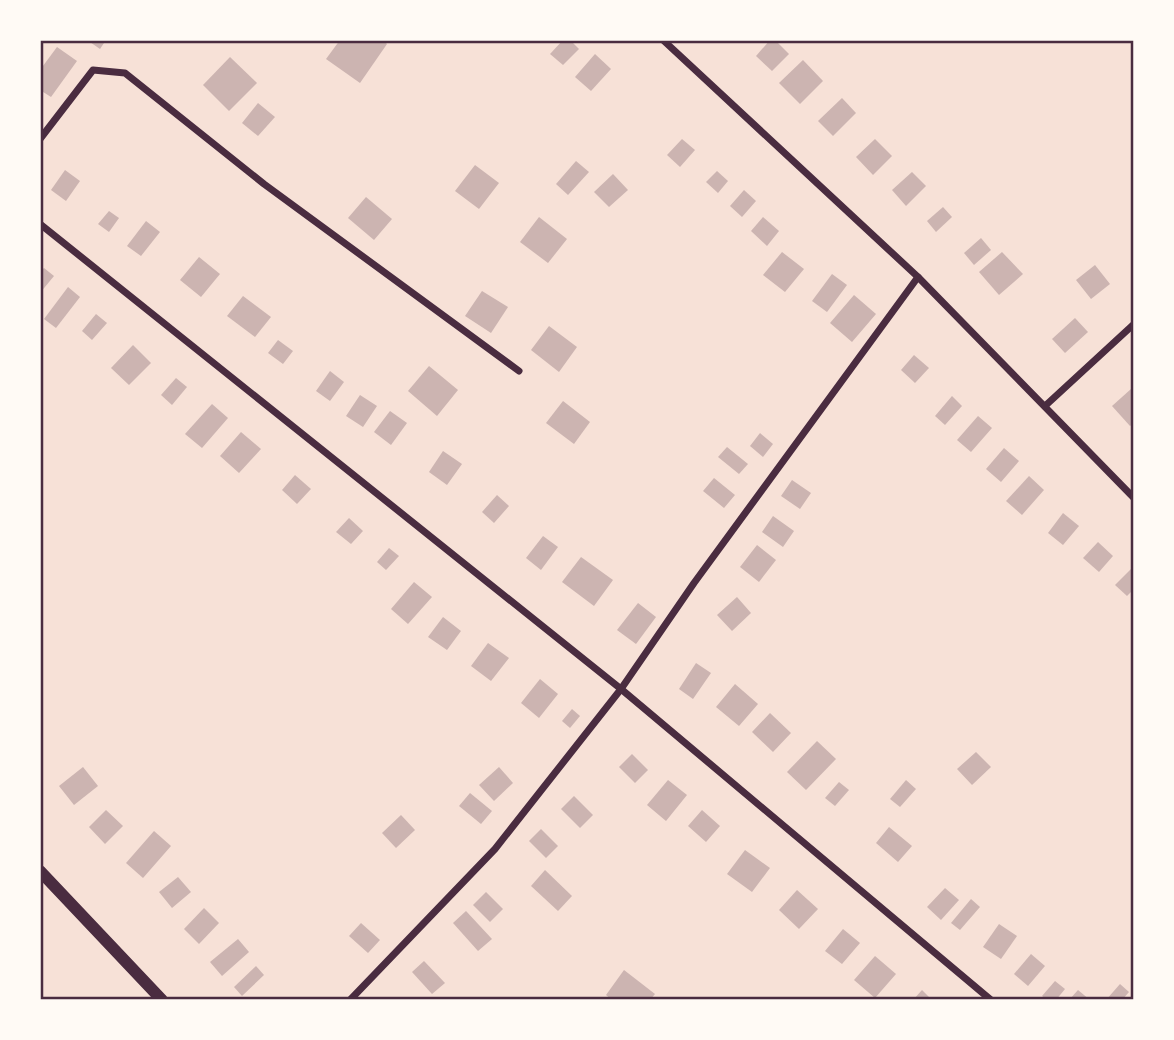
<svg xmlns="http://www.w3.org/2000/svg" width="1174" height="1040" font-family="Ubuntu,sans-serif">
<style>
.building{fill:#ccb4b1}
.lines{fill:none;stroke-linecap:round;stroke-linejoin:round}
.minor{stroke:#4a2c40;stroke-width:7}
.secondary{stroke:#4a2c40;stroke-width:12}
.neatline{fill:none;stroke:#4a2c40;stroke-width:2.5}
</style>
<rect width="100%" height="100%" fill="#f7e1d7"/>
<g class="building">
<polygon points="87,40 106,40 100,49"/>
<polygon points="340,40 383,40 387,44 360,83 326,59"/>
<polygon points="563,40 570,40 579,49 563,65 550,54"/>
<polygon points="770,40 775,40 789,54 772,71 756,56"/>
<polygon points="57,47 77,61 51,97 40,90 40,70"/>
<polygon points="595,54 611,69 591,91 575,77"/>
<polygon points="230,57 257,83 229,111 203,85"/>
<polygon points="803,60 823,81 800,104 779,83"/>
<polygon points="842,98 856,113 833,136 818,121"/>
<polygon points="258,103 275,117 258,136 242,123"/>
<polygon points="682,139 695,150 680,167 667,155"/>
<polygon points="875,139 892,156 873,175 856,157"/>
<polygon points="576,161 589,172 568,195 556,184"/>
<polygon points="475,165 499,183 479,209 455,191"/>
<polygon points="65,170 80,181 66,201 51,190"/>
<polygon points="717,171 728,181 718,193 706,182"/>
<polygon points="912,172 926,186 906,206 892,190"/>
<polygon points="613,174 628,190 609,207 594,192"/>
<polygon points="744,190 756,201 742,217 730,206"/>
<polygon points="366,197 392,219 374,240 348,218"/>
<polygon points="943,207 952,217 936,232 927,221"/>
<polygon points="109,211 119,218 109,232 98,224"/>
<polygon points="539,217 567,239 548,263 520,242"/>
<polygon points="763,217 779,231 767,246 751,231"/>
<polygon points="146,221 160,232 141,256 127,246"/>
<polygon points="981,238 991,250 974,265 964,253"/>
<polygon points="782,252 804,269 785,292 763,275"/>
<polygon points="1002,252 1023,274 999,295 979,272"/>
<polygon points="199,257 220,274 201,297 180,280"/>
<polygon points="1095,265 1110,284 1091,299 1076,280"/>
<polygon points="44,268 54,276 40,293 40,272"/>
<polygon points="832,274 847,285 827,312 812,301"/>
<polygon points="68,287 80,297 56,328 44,319"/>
<polygon points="482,291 508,307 491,333 465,316"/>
<polygon points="854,295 876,314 852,342 830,323"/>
<polygon points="243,296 271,317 255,337 227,316"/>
<polygon points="96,314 107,323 92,340 82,331"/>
<polygon points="1075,318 1088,332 1065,353 1052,339"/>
<polygon points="549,326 577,347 559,372 531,350"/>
<polygon points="278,340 293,351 283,364 268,353"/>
<polygon points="133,345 151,363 129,385 111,368"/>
<polygon points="914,355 929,368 915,383 901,370"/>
<polygon points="429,366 458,390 437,416 408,391"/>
<polygon points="330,371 344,382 330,401 316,391"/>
<polygon points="176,378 187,387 172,405 161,395"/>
<polygon points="1131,389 1134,391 1134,423 1130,426 1112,406"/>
<polygon points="360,395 377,406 363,427 346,416"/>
<polygon points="952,396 962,406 945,425 935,416"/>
<polygon points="563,401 590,422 574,444 546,423"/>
<polygon points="212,404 228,418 202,448 185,434"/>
<polygon points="390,411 407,423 391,445 374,432"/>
<polygon points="978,416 992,428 971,452 957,440"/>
<polygon points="241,432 261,449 239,473 220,456"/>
<polygon points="760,433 773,444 763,457 750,446"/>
<polygon points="727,447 748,464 739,474 718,457"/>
<polygon points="1004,448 1019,461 1001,482 986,469"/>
<polygon points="443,451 462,464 447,485 429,472"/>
<polygon points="295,475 311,489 297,504 282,490"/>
<polygon points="1029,476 1044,490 1022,515 1006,501"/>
<polygon points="714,478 735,495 724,508 703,491"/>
<polygon points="792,480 811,493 800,509 781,496"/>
<polygon points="497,495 509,506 494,523 482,512"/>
<polygon points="1063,513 1079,526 1063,545 1048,533"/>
<polygon points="773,516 794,531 783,547 762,532"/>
<polygon points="349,518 363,531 351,544 336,532"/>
<polygon points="543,536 558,547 541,570 526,558"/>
<polygon points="1098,542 1113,556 1099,572 1083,558"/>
<polygon points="757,545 776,560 759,582 740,567"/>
<polygon points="389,548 399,556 386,570 377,562"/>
<polygon points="581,557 613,580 594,606 562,582"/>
<polygon points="1131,569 1134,572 1134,589 1127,596 1115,585"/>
<polygon points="414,582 432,597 408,624 391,609"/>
<polygon points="737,597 751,613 732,631 717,615"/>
<polygon points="638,603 656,617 636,644 617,630"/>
<polygon points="443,617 461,631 447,650 428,637"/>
<polygon points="488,643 509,658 491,681 471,666"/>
<polygon points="696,663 711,673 693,699 679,689"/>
<polygon points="540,679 558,694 539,718 521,703"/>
<polygon points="735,684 758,704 739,726 716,707"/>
<polygon points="572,709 580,716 570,728 562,721"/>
<polygon points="770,713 791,733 773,752 752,732"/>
<polygon points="817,741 836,759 806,790 787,772"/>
<polygon points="976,752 991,767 972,785 957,769"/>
<polygon points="632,754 648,770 635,783 619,767"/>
<polygon points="83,767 98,786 74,805 59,786"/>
<polygon points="499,767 513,783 494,801 479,785"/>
<polygon points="668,780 687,795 666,821 647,805"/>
<polygon points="906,780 916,789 900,807 890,799"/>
<polygon points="839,782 849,790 835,806 825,798"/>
<polygon points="470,793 492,811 481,824 459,806"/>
<polygon points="574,796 593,815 580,828 561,809"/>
<polygon points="106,810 123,826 105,844 89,827"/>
<polygon points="702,810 720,826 706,842 688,826"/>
<polygon points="401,815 415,830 396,848 382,833"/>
<polygon points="889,827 912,846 898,862 876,843"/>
<polygon points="541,829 558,846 546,858 529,841"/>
<polygon points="154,831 171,846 143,878 126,863"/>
<polygon points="745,850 770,868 752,892 727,874"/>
<polygon points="545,870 572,896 558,911 531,886"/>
<polygon points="178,877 191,892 172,908 159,892"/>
<polygon points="945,888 959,900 941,920 927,907"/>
<polygon points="797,890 818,909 799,929 779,910"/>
<polygon points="486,892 503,909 490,922 473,905"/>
<polygon points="971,899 980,907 960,930 951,923"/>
<polygon points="204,908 219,923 199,944 184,929"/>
<polygon points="466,911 492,939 478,951 453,923"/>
<polygon points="361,923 380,940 368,953 349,936"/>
<polygon points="999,924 1017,936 1001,959 983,947"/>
<polygon points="843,929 860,943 842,964 825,951"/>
<polygon points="238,939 249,952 222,976 210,962"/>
<polygon points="1031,954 1045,966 1028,986 1014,974"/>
<polygon points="875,956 896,974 875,998 854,980"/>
<polygon points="424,961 445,983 432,994 412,972"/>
<polygon points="256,966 264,975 242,996 234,987"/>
<polygon points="624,970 655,994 650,1000 612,1000 606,995"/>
<polygon points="1055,981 1065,989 1056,1000 1047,1000 1042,996"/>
<polygon points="1120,984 1129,992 1122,1000 1106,1000"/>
<polygon points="922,990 932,1000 913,1000"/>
<polygon points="1078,990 1090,1000 1069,1000"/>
</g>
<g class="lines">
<g class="minor">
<polyline points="663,40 918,277 1134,498"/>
<polyline points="40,139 93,70 125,73 264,184 519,371"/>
<polyline points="40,224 621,689 991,1000"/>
<polyline points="1045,406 1134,324"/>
<polyline points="350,1000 495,849 621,689 694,583 918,277"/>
</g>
<polyline class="secondary" points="40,871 162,1000"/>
</g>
<rect width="1174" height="1040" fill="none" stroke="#fffaf5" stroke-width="84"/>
<rect x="42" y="42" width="1090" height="956" class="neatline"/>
</svg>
